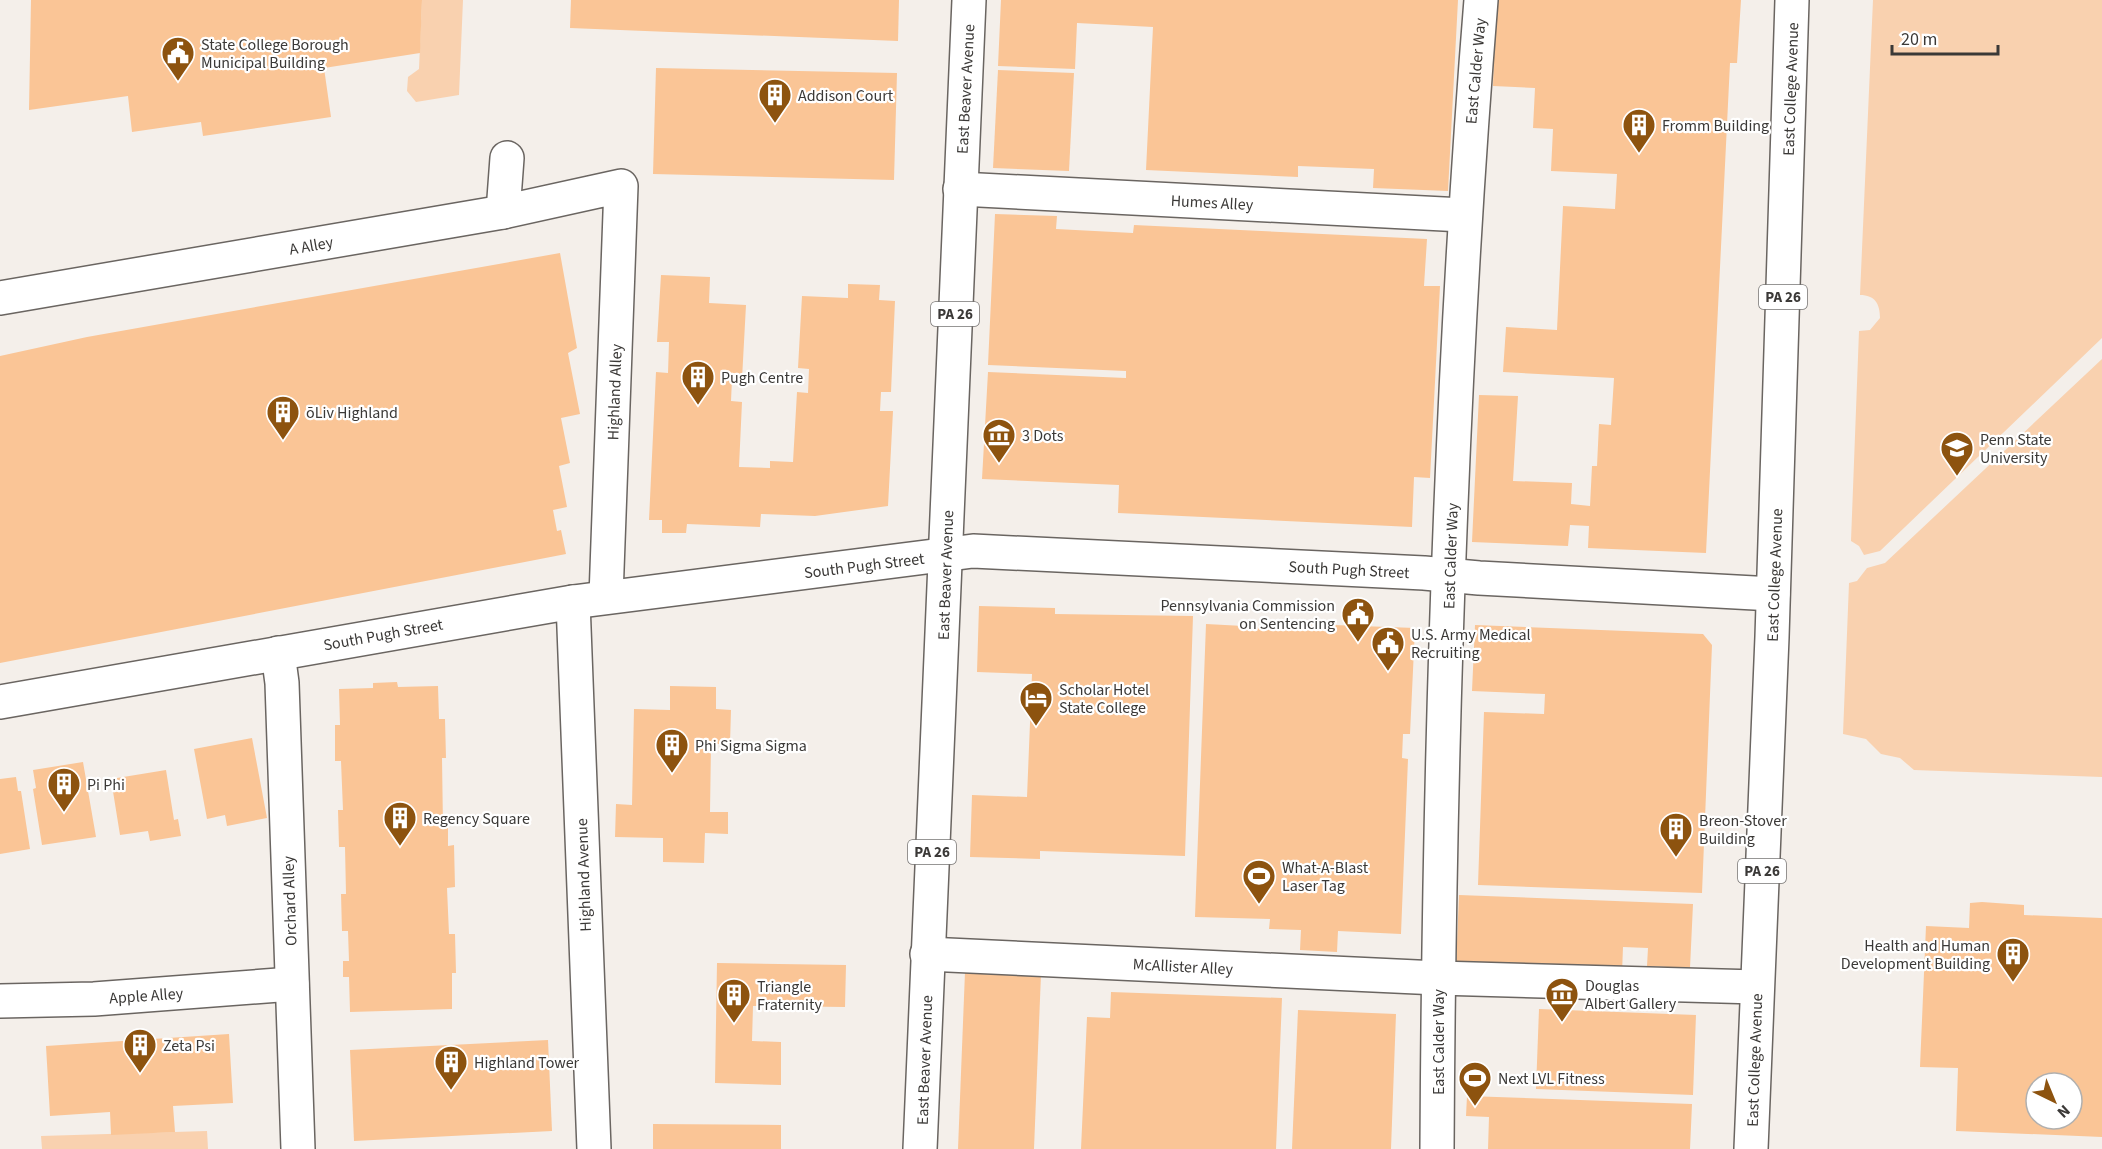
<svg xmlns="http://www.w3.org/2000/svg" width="2102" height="1149" font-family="'Source Sans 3',sans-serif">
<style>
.green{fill:#f9d1af}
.building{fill:#fac596;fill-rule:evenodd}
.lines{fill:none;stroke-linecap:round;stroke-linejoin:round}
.minor-casing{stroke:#6a6561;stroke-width:36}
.major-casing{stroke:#6a6561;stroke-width:36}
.minor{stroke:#fff;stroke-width:33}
.major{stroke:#fff;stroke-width:33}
.labels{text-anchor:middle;stroke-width:4.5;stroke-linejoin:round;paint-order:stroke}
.shield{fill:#fff;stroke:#767473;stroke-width:1.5}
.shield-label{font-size:15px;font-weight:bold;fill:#3b3937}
.poi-label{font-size:16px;fill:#3b3937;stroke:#fff;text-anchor:start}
.street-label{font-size:16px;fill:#3b3937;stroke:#fff}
</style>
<rect width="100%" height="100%" fill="#f4efea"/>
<g class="green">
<polygon points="422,0 463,0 459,95 416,102 407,91 408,77 419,69"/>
<path d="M1873 0H2102V338L1880 551 1864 555 1859 546 1851 541 1859 331 1870 330 1880 318C1880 304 1875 295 1860 295Z"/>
<polygon points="2102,359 2102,777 1914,770 1900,758 1881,754 1866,739 1843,734 1849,583 1857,581 1867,568 1885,563"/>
<polygon points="207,1131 208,1149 42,1149 41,1136"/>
</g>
<g class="building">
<polygon points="31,0 422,0 420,53 324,68 331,117 203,136 201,122 132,132 128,96 29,110"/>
<polygon points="571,0 899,0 898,41 570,28"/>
<polygon points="1001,0 1458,0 1448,191 1373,188 1374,169 1298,166 1298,177 1146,170 1153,27 1077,23 1075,69 998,66"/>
<polygon points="1486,0 1741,0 1737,63 1730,63 1706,553 1588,548 1589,526 1570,525 1568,546 1472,542 1479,395 1518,396 1513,481 1572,483 1571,504 1590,506 1592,466 1597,466 1599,424 1611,425 1614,378 1503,372 1506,327 1557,330 1563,206 1615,209 1617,174 1551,171 1553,129 1533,128 1535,88 1493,86 1494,52 1483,51"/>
<polygon points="656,68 897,73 894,180 653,174"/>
<polygon points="998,70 1074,73 1069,171 993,168"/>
<polygon points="995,214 1057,216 1056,229 1133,233 1134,225 1427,239 1424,286 1440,286 1430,478 1414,477 1412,527 1118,513 1119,485 982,479 988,372 1126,378 1126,371 988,365"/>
<polygon points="560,253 577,348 568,353 580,414 561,418 570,463 559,466 567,507 553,510 557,531 561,530 566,554 0,663 0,356 87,337"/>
<polygon points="661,275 710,277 709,303 746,305 742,379 732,379 731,401 742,402 739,467 770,468 770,461 793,462 797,392 808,393 809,369 798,368 802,296 848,298 848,284 880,285 879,300 895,301 891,392 881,392 880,411 893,411 888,506 815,516 761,514 760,527 687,524 686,533 662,533 662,520 649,520 656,372 668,373 669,342 657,342"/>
<polygon points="979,606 1055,608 1055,614 1193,616 1185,856 1040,851 1040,859 970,857 972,795 1027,797 1032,674 977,672"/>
<polygon points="1280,623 1415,628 1410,734 1403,734 1402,758 1408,759 1401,934 1338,931 1337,952 1300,950 1301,930 1269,929 1270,919 1195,917 1206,624 1281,628"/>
<polygon points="1475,625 1703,634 1712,645 1702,893 1478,885 1484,712 1544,714 1545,694 1472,691"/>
<polygon points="397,682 398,687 438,686 439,719 445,719 446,758 442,758 443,827 448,826 448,846 454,845 455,887 447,888 449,934 455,934 456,973 452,973 452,1009 350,1012 349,977 343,977 343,961 349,961 348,931 342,931 341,894 346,894 345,847 339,847 338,810 343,810 341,761 335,761 335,725 340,725 339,689 373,688 373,683"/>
<polygon points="670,686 716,687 716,709 731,710 730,744 711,744 710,812 728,812 728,834 705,833 704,863 663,862 663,838 615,837 616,804 632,805 634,709 670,710"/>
<polygon points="252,738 267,818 227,826 225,815 207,819 194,749"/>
<polygon points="83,762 96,837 42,845 33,789 36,788 33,770"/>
<polygon points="166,770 174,820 178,819 181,836 150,841 148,831 120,835 111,779"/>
<polygon points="16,777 18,791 21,791 30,849 0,854 0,779"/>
<polygon points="1459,895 1693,904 1690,968 1647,966 1648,948 1623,947 1622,973 1456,967"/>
<path d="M1982 902 2024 905V915L2102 918V1137L1956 1131 1958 1068 1920 1067 1926 926 1969 928 1970 903ZM2036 1083H2072V1119H2036Z"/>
<polygon points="717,963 846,965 845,1007 753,1006 752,1041 781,1042 781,1085 715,1083"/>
<polygon points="965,972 1041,974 1034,1149 958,1149"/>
<polygon points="1111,992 1282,998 1276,1149 1081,1149 1087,1017 1110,1018"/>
<polygon points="1539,1009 1696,1015 1693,1095 1536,1089"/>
<polygon points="1298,1010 1396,1014 1391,1149 1292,1149"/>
<polygon points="229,1034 233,1103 173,1106 175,1132 111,1135 110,1112 50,1116 46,1046"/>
<polygon points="548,1040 552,1131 354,1141 350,1050"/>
<polygon points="1467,1096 1692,1104 1690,1149 1488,1149 1489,1117 1466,1116"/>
<polygon points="653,1124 781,1125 781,1149 653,1149"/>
</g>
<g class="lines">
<g class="minor-casing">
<g id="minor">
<polyline points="960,189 1463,215"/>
<polyline points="503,212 507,158"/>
<polyline points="0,298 503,212 621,186 606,597"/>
<polyline points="573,602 594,1149"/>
<polyline points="278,653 282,683 298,1149"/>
<polyline points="0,702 573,602 973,551 1424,573 1479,578 1773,594"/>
<polyline points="927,954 1438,978 1757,987"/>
<polyline points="0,1001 94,999 292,984"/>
<path d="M1437 1149C1439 766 1450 382 1481 0"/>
</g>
</g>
<g class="major-casing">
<g id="major">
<polyline points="920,1149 969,0"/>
<polyline points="1751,1149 1772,637 1792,0"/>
</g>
</g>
<use href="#minor" class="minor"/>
<use href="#major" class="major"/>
</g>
<defs>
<g id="civic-pin" transform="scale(1.725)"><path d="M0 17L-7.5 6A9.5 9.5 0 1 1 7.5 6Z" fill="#8d530f" stroke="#fff"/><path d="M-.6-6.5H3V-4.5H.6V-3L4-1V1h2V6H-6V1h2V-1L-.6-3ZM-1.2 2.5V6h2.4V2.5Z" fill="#fff"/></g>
<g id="building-pin" transform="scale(1.725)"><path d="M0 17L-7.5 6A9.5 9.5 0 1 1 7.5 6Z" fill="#8d530f" stroke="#fff"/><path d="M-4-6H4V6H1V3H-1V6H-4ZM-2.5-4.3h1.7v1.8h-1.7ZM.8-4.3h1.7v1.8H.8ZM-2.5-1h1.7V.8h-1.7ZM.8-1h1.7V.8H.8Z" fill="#fff"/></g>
<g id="museum-pin" transform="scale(1.725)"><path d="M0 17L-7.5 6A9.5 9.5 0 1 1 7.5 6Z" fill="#8d530f" stroke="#fff"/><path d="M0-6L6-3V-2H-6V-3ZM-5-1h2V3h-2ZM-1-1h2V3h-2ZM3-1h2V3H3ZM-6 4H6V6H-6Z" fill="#fff"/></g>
<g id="university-pin" transform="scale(1.725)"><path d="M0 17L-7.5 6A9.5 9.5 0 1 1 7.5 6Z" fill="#8d530f" stroke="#fff"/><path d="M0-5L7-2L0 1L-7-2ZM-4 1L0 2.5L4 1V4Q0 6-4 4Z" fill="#fff"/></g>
<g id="hotel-pin" transform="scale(1.725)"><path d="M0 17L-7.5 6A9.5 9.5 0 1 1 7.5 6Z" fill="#8d530f" stroke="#fff"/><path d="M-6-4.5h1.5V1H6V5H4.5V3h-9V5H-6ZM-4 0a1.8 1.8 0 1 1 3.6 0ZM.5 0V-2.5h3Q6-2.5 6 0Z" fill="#fff"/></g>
<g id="stadium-pin" transform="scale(1.725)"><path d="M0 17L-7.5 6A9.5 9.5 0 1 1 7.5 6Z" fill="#8d530f" stroke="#fff"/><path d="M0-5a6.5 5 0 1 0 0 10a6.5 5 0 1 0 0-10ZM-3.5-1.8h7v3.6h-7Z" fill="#fff"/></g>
</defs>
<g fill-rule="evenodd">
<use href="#civic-pin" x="178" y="53"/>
<use href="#building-pin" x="775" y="95"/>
<use href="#building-pin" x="1639" y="125"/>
<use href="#building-pin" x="698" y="377"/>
<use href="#building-pin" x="283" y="412"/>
<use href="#museum-pin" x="999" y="435"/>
<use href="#university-pin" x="1957" y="448"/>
<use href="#civic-pin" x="1358" y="614"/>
<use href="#civic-pin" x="1388" y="643"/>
<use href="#hotel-pin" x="1036" y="698"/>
<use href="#building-pin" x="672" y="745"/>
<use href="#building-pin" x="64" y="784"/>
<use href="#building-pin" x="400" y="818"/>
<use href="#building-pin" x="1676" y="829"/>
<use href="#stadium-pin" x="1259" y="876"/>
<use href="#building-pin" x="2013" y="954"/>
<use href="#museum-pin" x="1562" y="994"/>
<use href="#building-pin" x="734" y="995"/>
<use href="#building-pin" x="140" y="1045"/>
<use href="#building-pin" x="451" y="1062"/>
<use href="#stadium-pin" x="1475" y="1078"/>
</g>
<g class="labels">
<g class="shield">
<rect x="1759" y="285" width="48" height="24" rx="4.5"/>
<rect x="931" y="302" width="48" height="24" rx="4.5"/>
<rect x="908" y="840" width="48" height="24" rx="4.5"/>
<rect x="1738" y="859" width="48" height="24" rx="4.5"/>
</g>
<g class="shield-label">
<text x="1783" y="302">PA 26</text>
<text x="955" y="319">PA 26</text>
<text x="932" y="857">PA 26</text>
<text x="1762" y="876">PA 26</text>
</g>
<g class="poi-label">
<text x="201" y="50">State College Borough<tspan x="201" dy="18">Municipal Building</tspan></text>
<text x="798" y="101">Addison Court</text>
<text x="1662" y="131">Fromm Building</text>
<text x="721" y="383">Pugh Centre</text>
<text x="306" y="418">ōLiv Highland</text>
<text x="1022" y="441">3 Dots</text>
<text x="1980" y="445">Penn State<tspan x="1980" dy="18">University</tspan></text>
<text x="1335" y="611" text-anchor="end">Pennsylvania Commission<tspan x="1335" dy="18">on Sentencing</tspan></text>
<text x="1411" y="640">U.S. Army Medical<tspan x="1411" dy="18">Recruiting</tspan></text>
<text x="1059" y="695">Scholar Hotel<tspan x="1059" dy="18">State College</tspan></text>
<text x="695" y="751">Phi Sigma Sigma</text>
<text x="87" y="790">Pi Phi</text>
<text x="423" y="824">Regency Square</text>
<text x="1699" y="826">Breon-Stover<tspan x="1699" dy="18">Building</tspan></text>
<text x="1282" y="873">What-A-Blast<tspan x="1282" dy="18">Laser Tag</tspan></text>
<text x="1990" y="951" text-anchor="end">Health and Human<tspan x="1990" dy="18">Development Building</tspan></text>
<text x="1585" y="991">Douglas<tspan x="1585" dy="18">Albert Gallery</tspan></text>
<text x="757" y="992">Triangle<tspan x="757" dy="18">Fraternity</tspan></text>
<text x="163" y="1051">Zeta Psi</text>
<text x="474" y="1068">Highland Tower</text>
<text x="1498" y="1084">Next LVL Fitness</text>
</g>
<g class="street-label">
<text transform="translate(1475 71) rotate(-85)" y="6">East Calder Way</text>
<text transform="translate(965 89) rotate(-87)" y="6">East Beaver Avenue</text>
<text transform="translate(1790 89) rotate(-88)" y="6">East College Avenue</text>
<text transform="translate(1212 202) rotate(3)" y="6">Humes Alley</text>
<text transform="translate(311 245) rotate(-10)" y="6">A Alley</text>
<text transform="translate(614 392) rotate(-88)" y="6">Highland Alley</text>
<text transform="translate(1450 556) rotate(-88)" y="6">East Calder Way</text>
<text transform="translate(864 565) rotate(-7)" y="6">South Pugh Street</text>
<text transform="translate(1349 569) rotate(3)" y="6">South Pugh Street</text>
<text transform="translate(945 575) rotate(-88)" y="6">East Beaver Avenue</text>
<text transform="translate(1774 575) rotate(-88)" y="6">East College Avenue</text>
<text transform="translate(383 634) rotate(-10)" y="6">South Pugh Street</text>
<text transform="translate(583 875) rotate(-92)" y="6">Highland Avenue</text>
<text transform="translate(289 901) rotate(-92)" y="6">Orchard Alley</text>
<text transform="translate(1183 966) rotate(3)" y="6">McAllister Alley</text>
<text transform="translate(146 995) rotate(-4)" y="6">Apple Alley</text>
<text transform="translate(1438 1042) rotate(-90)" y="6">East Calder Way</text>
<text transform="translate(924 1060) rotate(-88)" y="6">East Beaver Avenue</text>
<text transform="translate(1754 1060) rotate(-88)" y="6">East College Avenue</text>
</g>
</g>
<g transform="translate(2054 1101) rotate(137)"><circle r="28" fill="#ffffff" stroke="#b1b0af" stroke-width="1.5"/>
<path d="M0-4.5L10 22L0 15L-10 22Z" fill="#8d530f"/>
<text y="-9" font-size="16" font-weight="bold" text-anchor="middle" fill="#3b3937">N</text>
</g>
<path d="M1892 45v9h106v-9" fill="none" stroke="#3b3937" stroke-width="3"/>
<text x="1901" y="45" font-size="18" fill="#3b3937" stroke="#ffffff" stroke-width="4.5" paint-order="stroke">20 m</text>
</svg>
